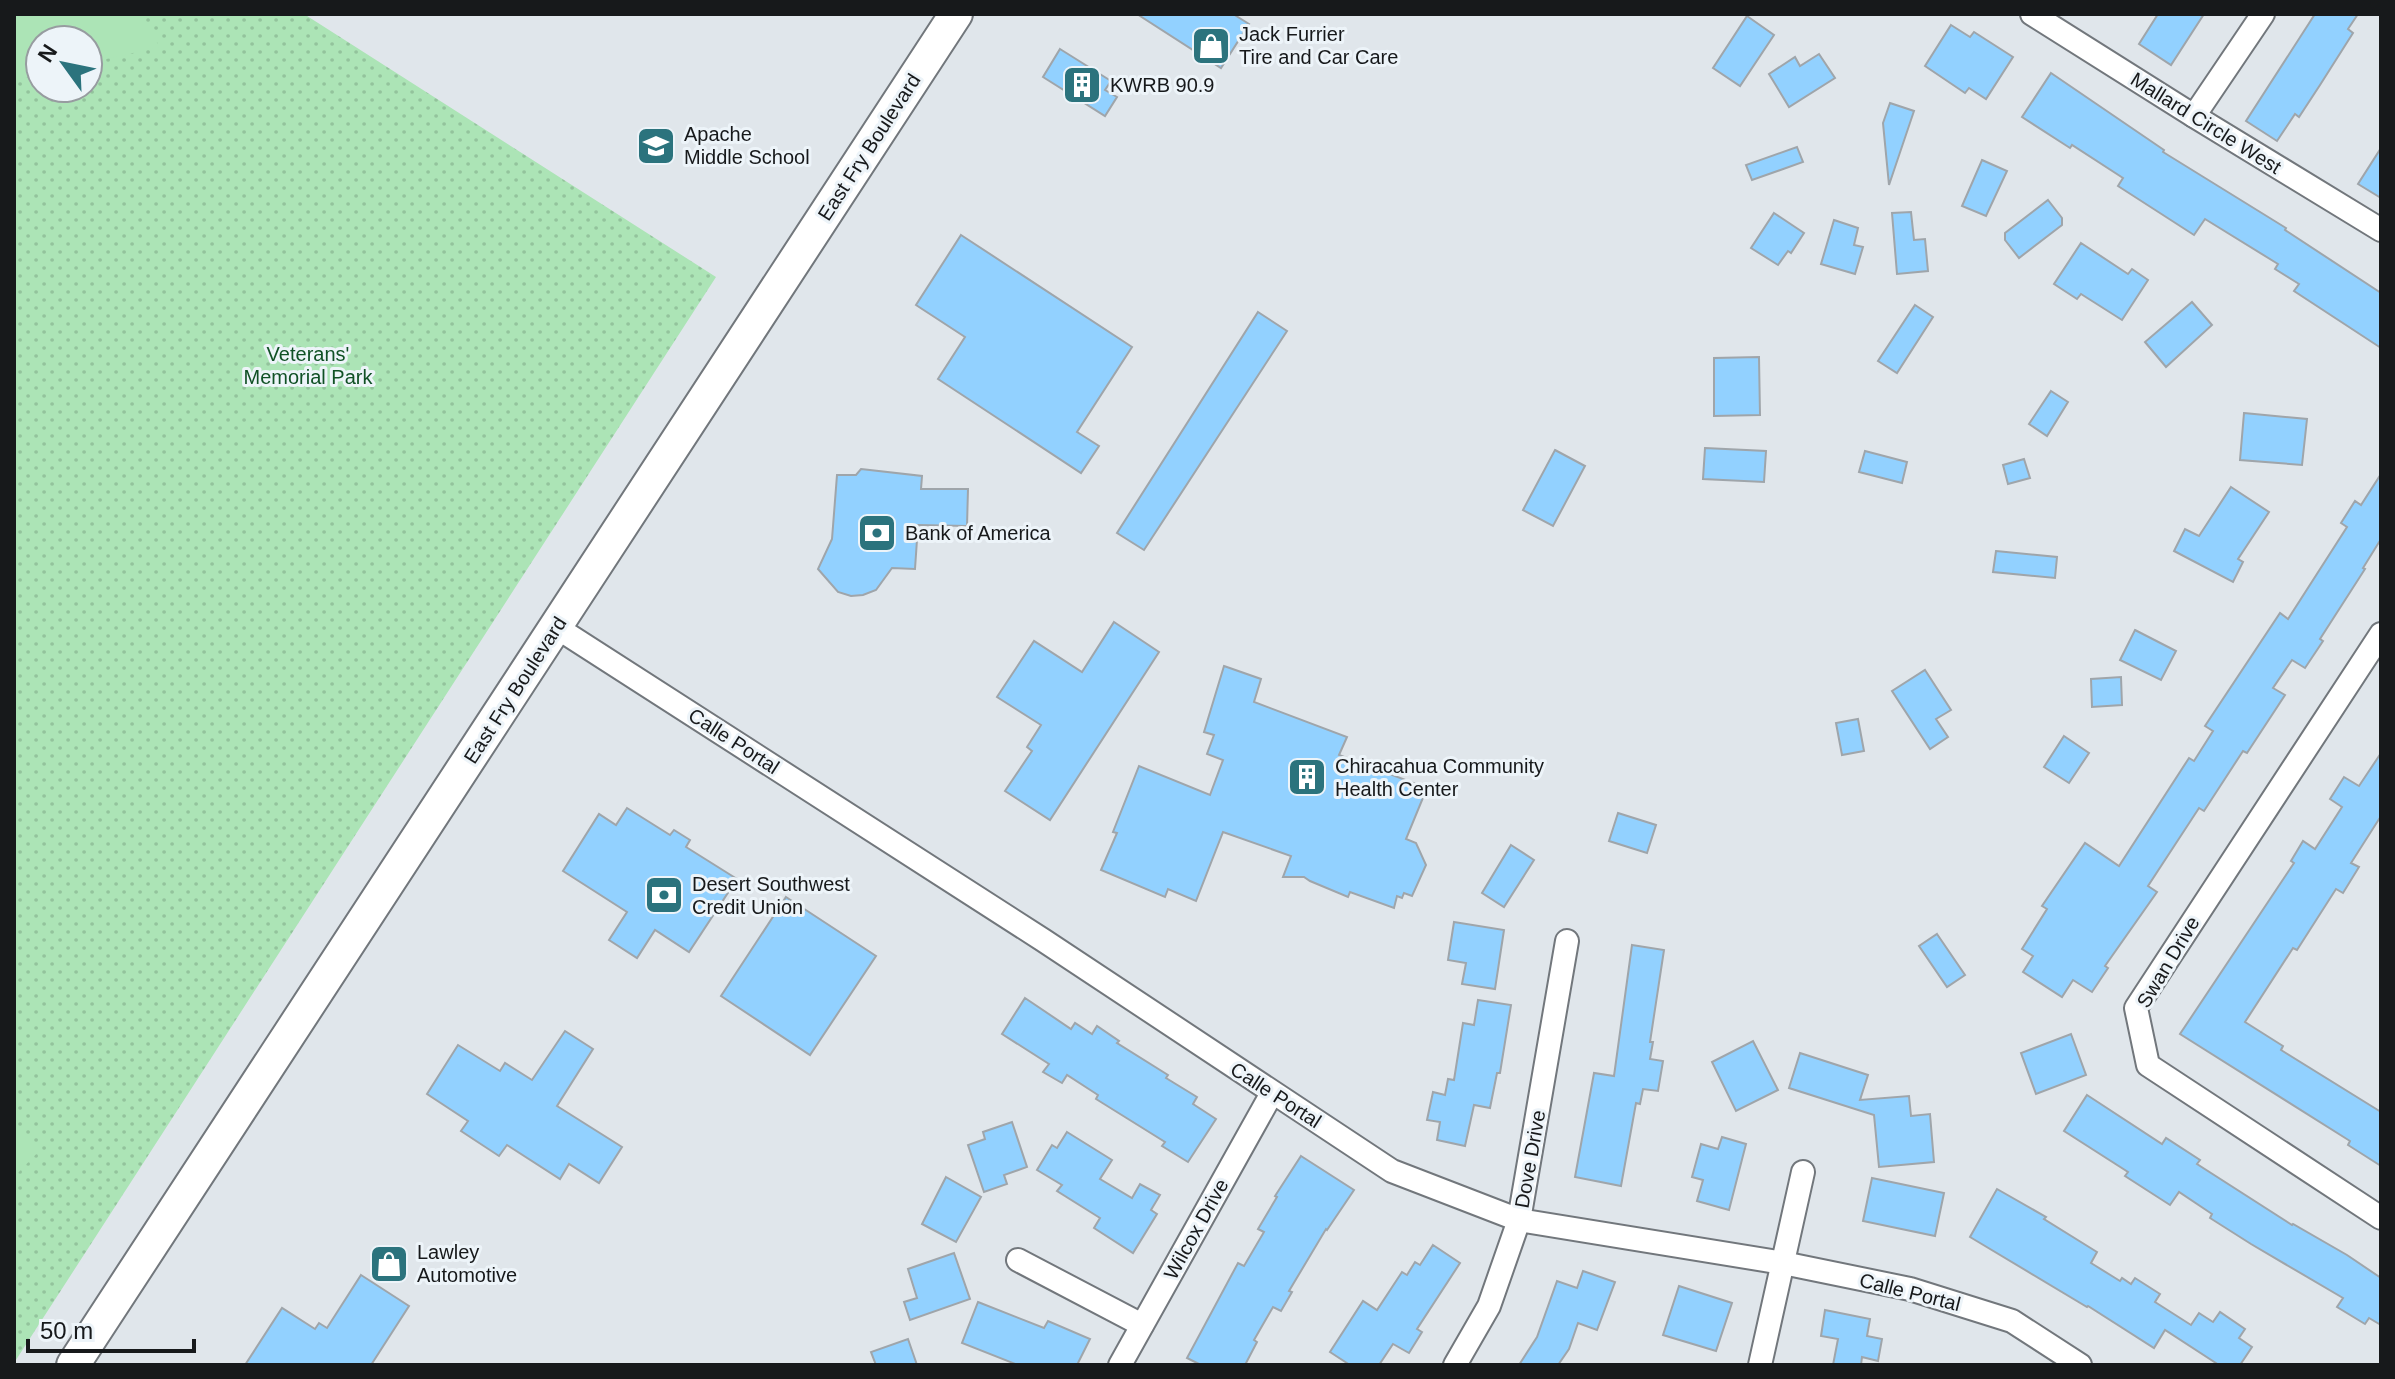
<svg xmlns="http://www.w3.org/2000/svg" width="2395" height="1379" font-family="Arial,sans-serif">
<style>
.green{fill:url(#green-dots);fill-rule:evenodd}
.pitch{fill:#ace4b6}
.building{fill:#92d1ff;stroke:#9fa5aa;stroke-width:2}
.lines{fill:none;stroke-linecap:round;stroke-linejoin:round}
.street-casing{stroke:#72777c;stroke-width:26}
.secondary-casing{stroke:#72777c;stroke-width:36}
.street{stroke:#fff;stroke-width:22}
.secondary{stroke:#fff;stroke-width:32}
.labels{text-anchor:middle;stroke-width:6;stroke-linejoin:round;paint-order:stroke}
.poi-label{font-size:20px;fill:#17191b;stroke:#edf4f9;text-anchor:start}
.street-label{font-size:20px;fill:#17191b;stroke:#edf4f9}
.park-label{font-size:20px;fill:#105125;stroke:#edf4f9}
</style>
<defs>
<pattern id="green-dots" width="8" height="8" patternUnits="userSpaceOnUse" patternTransform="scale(2)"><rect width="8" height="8" fill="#ace4b6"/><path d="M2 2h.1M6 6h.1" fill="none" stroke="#93c39c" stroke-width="1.8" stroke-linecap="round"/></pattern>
</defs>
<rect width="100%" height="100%" fill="#e0e6eb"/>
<path class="green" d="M14 14H304L716 277 14 1363ZM40 40H88V88H40Z"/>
<g class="pitch">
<polygon points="14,14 139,14 160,47 88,63 88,40 40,40 40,74 14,80"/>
<polygon points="14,1126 41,1149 14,1177"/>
</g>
<g class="building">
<polygon points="1137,14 1233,14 1249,24 1221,68"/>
<polygon points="2158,14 2204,14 2171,65 2139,44"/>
<polygon points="2315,14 2358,14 2348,29 2353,33 2320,85 2299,117 2295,114 2277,141 2246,121"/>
<polygon points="1747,16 1774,35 1740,86 1713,68"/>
<polygon points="1951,25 1970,37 1974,32 2013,57 1986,99 1969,88 1965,93 1925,66"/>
<polygon points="1060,49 1111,81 1105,90 1117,97 1105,116 1043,77"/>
<polygon points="1819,54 1835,78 1789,107 1769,74 1795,57 1800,66"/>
<polygon points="2051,73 2164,150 2163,152 2286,228 2285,230 2381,293 2381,348 2294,291 2299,284 2275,269 2278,264 2205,219 2194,235 2118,186 2123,178 2072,145 2070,148 2022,117"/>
<polygon points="1890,103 1914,111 1889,185 1883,123"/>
<polygon points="1797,147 1803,162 1752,180 1746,165"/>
<polygon points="2381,148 2381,198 2358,184"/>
<polygon points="1982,160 2007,171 1986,216 1962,206"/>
<polygon points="2048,200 2062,218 2062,225 2019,258 2005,240 2005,233"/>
<polygon points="1911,212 1914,240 1925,239 1928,271 1897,274 1892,213"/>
<polygon points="1774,213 1804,233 1791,253 1788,251 1778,265 1751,248"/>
<polygon points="1834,220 1858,228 1854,245 1863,247 1855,274 1821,264"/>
<polygon points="961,235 1132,347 1077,432 1099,446 1081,473 938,379 965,337 916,305"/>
<polygon points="2081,243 2128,274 2132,269 2148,280 2122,320 2081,294 2077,299 2054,284"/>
<polygon points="2192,302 2212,325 2166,367 2145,342"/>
<polygon points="1915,305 1933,317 1897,373 1878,361"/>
<polygon points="1258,312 1287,331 1144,550 1117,533"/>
<polygon points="1759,357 1760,415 1714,416 1714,358"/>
<polygon points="2051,391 2068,402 2047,436 2029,424"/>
<polygon points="2244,413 2307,419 2302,465 2240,460"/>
<polygon points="1705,448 1766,451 1764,482 1703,479"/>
<polygon points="1555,450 1585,466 1553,526 1523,510"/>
<polygon points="1865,451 1907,462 1902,483 1859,472"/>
<polygon points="2024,459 2030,478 2008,484 2003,465"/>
<polygon points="861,469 922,476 921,489 968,489 967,526 918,525 915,569 892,568 876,590 863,595 851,596 838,592 818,569 832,539 837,475 856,475"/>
<polygon points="2381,474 2381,539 2363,568 2365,569 2320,639 2323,641 2305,668 2292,660 2273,688 2285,695 2247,753 2243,751 2204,811 2199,808 2148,886 2157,892 2105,966 2108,968 2092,992 2073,980 2062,997 2023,972 2033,956 2022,949 2047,909 2042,906 2085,843 2119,866 2189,758 2194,761 2213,731 2205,726 2280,613 2288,619 2347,527 2341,523 2355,501 2361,505"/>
<polygon points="2231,487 2269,512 2238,559 2243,562 2233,582 2174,551 2185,529 2199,536"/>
<polygon points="1996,551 2057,557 2055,578 1993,572"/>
<polygon points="1114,622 1159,652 1050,820 1005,791 1032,751 1027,747 1041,725 997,697 1034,641 1082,672"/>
<polygon points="2135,630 2176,651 2161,680 2120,660"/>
<polygon points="1224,666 1261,679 1254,702 1347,737 1339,755 1427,788 1406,839 1416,843 1426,865 1412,896 1404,893 1402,898 1397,896 1394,908 1350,892 1348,897 1310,881 1304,877 1283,877 1291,856 1223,832 1196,901 1168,889 1165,897 1101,870 1117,833 1113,832 1139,766 1210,795 1223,760 1207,754 1214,735 1204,732"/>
<polygon points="1925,670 1951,710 1936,719 1948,737 1930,749 1892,691"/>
<polygon points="2121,677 2122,705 2092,707 2091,679"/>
<polygon points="1858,719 1864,751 1842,755 1836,723"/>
<polygon points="2064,736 2089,753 2069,783 2044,767"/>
<polygon points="2381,753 2381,816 2351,863 2359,867 2343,893 2336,889 2297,950 2293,948 2245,1022 2283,1046 2281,1050 2381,1112 2381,1166 2348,1145 2350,1141 2180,1034 2294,863 2291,861 2303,841 2315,849 2342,807 2330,799 2344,777 2359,786"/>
<polygon points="627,808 670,835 674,830 690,840 686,847 737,879 689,952 655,930 637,958 609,940 627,912 563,871 599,814 616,825"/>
<polygon points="1618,813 1656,825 1647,853 1609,841"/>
<polygon points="1511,845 1534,860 1504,907 1482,893"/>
<polygon points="786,897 876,956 810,1055 721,996"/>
<polygon points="1454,922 1504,930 1495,989 1462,984 1466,963 1448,960"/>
<polygon points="1937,934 1965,975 1947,987 1919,946"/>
<polygon points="1632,945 1664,950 1650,1042 1653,1042 1650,1059 1663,1061 1658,1091 1643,1089 1640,1104 1636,1103 1621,1186 1575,1177 1594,1073 1614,1076"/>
<polygon points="1025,998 1071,1029 1075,1023 1092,1034 1097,1026 1119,1041 1117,1043 1168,1075 1166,1078 1197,1097 1193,1104 1216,1119 1188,1162 1162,1146 1165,1142 1096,1099 1098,1095 1067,1075 1062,1083 1043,1072 1049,1064 1002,1034"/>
<polygon points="1478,1000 1511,1005 1500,1073 1497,1073 1490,1108 1474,1105 1465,1146 1437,1140 1440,1122 1427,1120 1433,1092 1445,1095 1448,1079 1454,1080 1463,1023 1474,1025"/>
<polygon points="565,1031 593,1049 557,1106 622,1147 599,1183 569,1164 560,1179 507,1145 499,1156 461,1131 468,1121 427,1094 458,1045 500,1071 505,1063 532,1080"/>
<polygon points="2071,1034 2086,1075 2036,1094 2021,1053"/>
<polygon points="1753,1041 1778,1090 1736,1111 1712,1062"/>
<polygon points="1800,1053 1868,1075 1860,1100 1909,1096 1911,1116 1930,1114 1934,1162 1879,1167 1874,1115 1789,1088"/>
<polygon points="2087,1095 2162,1144 2166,1138 2200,1160 2197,1164 2292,1225 2293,1224 2347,1255 2381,1278 2381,1325 2369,1318 2365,1324 2337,1307 2343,1298 2251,1244 2210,1218 2212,1214 2179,1192 2170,1205 2125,1176 2128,1172 2064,1131"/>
<polygon points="1012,1122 1027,1167 1004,1175 1007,1184 984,1192 968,1145 985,1139 983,1132"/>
<polygon points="1067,1132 1112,1160 1100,1179 1132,1198 1140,1184 1160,1195 1151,1210 1157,1214 1133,1253 1094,1228 1100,1218 1057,1191 1062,1185 1037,1170 1052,1145 1057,1148"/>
<polygon points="1722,1137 1746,1144 1729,1210 1697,1201 1703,1180 1692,1177 1701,1144 1718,1149"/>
<polygon points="1301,1156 1354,1190 1327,1230 1326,1229 1289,1291 1292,1292 1281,1311 1273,1307 1254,1340 1257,1342 1245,1365 1201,1365 1187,1358 1238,1263 1244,1266 1264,1232 1258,1229 1277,1197 1275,1196"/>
<polygon points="946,1177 981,1197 956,1242 922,1224"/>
<polygon points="1872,1178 1944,1193 1935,1236 1863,1221"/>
<polygon points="1997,1189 2046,1217 2044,1219 2097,1252 2091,1263 2120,1281 2122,1278 2131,1284 2135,1278 2160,1294 2155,1302 2191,1325 2199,1313 2213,1322 2220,1312 2245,1329 2239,1338 2252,1347 2240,1365 2219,1365 2165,1330 2154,1348 2088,1306 2087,1307 1970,1237"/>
<polygon points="1433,1245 1460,1263 1417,1329 1422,1332 1409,1353 1393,1344 1379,1365 1350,1365 1330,1352 1363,1301 1377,1310 1402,1272 1407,1275 1415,1262 1420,1265"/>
<polygon points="954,1253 970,1299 910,1320 904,1302 917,1298 908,1269"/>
<polygon points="1583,1271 1615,1282 1597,1330 1578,1323 1569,1349 1558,1365 1519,1365 1537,1337 1557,1281 1577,1288"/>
<polygon points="361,1275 409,1306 371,1365 245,1365 282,1308 315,1329 319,1323 327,1328"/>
<polygon points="1679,1286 1732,1303 1716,1351 1663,1335"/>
<polygon points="978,1302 1044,1328 1048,1321 1090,1339 1077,1365 1018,1365 962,1343"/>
<polygon points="1825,1310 1870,1319 1867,1336 1882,1339 1878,1361 1862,1357 1861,1365 1833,1365 1838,1339 1821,1336"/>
<polygon points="908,1339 917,1365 876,1365 871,1352"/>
</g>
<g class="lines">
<g class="street-casing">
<g id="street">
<polyline points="2032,14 2194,116 2381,230"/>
<polyline points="2194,116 2263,14"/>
<polyline points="556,627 1043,940 1392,1171 1519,1220 1783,1263 1910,1289 2012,1321 2080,1365"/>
<polyline points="2381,634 2136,1008 2148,1065 2381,1218"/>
<polyline points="1018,1260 1142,1325"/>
<polyline points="1120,1365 1272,1093"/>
<polyline points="1455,1365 1489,1306 1519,1220 1567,941"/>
<polyline points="1760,1365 1803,1172"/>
</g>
</g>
<g class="secondary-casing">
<polyline id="secondary" points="73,1365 956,14"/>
</g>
<use href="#street" class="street"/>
<use href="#secondary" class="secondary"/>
</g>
<defs>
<g id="shop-square" transform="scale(2)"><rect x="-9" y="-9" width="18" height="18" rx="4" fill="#2b737d" stroke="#edf4f9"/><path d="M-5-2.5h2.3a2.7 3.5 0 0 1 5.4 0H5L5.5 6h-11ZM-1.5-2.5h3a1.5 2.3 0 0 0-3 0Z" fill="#fff"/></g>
<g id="building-square" transform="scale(2)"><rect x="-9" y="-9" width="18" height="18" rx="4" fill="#2b737d" stroke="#edf4f9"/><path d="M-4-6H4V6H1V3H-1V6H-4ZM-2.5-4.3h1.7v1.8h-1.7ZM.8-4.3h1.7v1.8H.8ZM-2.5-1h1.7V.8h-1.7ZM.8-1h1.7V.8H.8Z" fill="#fff"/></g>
<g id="school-square" transform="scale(2)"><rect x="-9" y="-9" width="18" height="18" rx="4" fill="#2b737d" stroke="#edf4f9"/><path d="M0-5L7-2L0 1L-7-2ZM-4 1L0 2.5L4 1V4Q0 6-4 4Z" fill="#fff"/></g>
<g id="bank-square" transform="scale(2)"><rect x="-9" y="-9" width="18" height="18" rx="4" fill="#2b737d" stroke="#edf4f9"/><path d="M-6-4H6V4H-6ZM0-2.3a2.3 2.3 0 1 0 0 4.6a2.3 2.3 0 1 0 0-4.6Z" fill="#fff"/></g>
</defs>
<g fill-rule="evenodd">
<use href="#shop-square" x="1211" y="46"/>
<use href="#building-square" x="1082" y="85"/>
<use href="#school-square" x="656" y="146"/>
<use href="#bank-square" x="877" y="533"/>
<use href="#building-square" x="1307" y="777"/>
<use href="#bank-square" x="664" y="895"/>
<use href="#shop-square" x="389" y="1264"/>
</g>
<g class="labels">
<g class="poi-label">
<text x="1239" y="41">Jack Furrier<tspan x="1239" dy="23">Tire and Car Care</tspan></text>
<text x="1110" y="92">KWRB 90.9</text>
<text x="684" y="141">Apache<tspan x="684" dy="23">Middle School</tspan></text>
<text x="905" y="540">Bank of America</text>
<text x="1335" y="773">Chiracahua Community<tspan x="1335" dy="23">Health Center</tspan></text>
<text x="692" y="891">Desert Southwest<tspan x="692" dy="23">Credit Union</tspan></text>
<text x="417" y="1259">Lawley<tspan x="417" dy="23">Automotive</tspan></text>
</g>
<g class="street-label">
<text transform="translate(2206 123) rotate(32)" y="7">Mallard Circle West</text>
<text transform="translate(869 147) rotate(-57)" y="7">East Fry Boulevard</text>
<text transform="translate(515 690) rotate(-57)" y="7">East Fry Boulevard</text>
<text transform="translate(734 741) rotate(33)" y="7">Calle Portal</text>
<text transform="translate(2168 962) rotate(-59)" y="7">Swan Drive</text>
<text transform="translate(1276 1095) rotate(33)" y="7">Calle Portal</text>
<text transform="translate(1530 1159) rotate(-80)" y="7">Dove Drive</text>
<text transform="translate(1196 1229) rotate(-61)" y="7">Wilcox Drive</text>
<text transform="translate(1910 1292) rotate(14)" y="7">Calle Portal</text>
</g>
<g class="park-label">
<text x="308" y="361">Veterans'<tspan x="308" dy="23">Memorial Park</tspan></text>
</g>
</g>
<rect width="2395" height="1379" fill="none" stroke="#17191b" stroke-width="32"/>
<g transform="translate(64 64) rotate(303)"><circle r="38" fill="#edf4f9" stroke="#979ca0" stroke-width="2"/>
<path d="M0-6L14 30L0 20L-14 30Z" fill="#2b737d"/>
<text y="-12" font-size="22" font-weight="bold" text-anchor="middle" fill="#17191b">N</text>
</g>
<path d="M28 1339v12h166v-12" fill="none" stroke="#17191b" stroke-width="4"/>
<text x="40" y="1339" font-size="24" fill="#17191b" stroke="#edf4f9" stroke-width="6" paint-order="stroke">50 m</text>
</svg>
